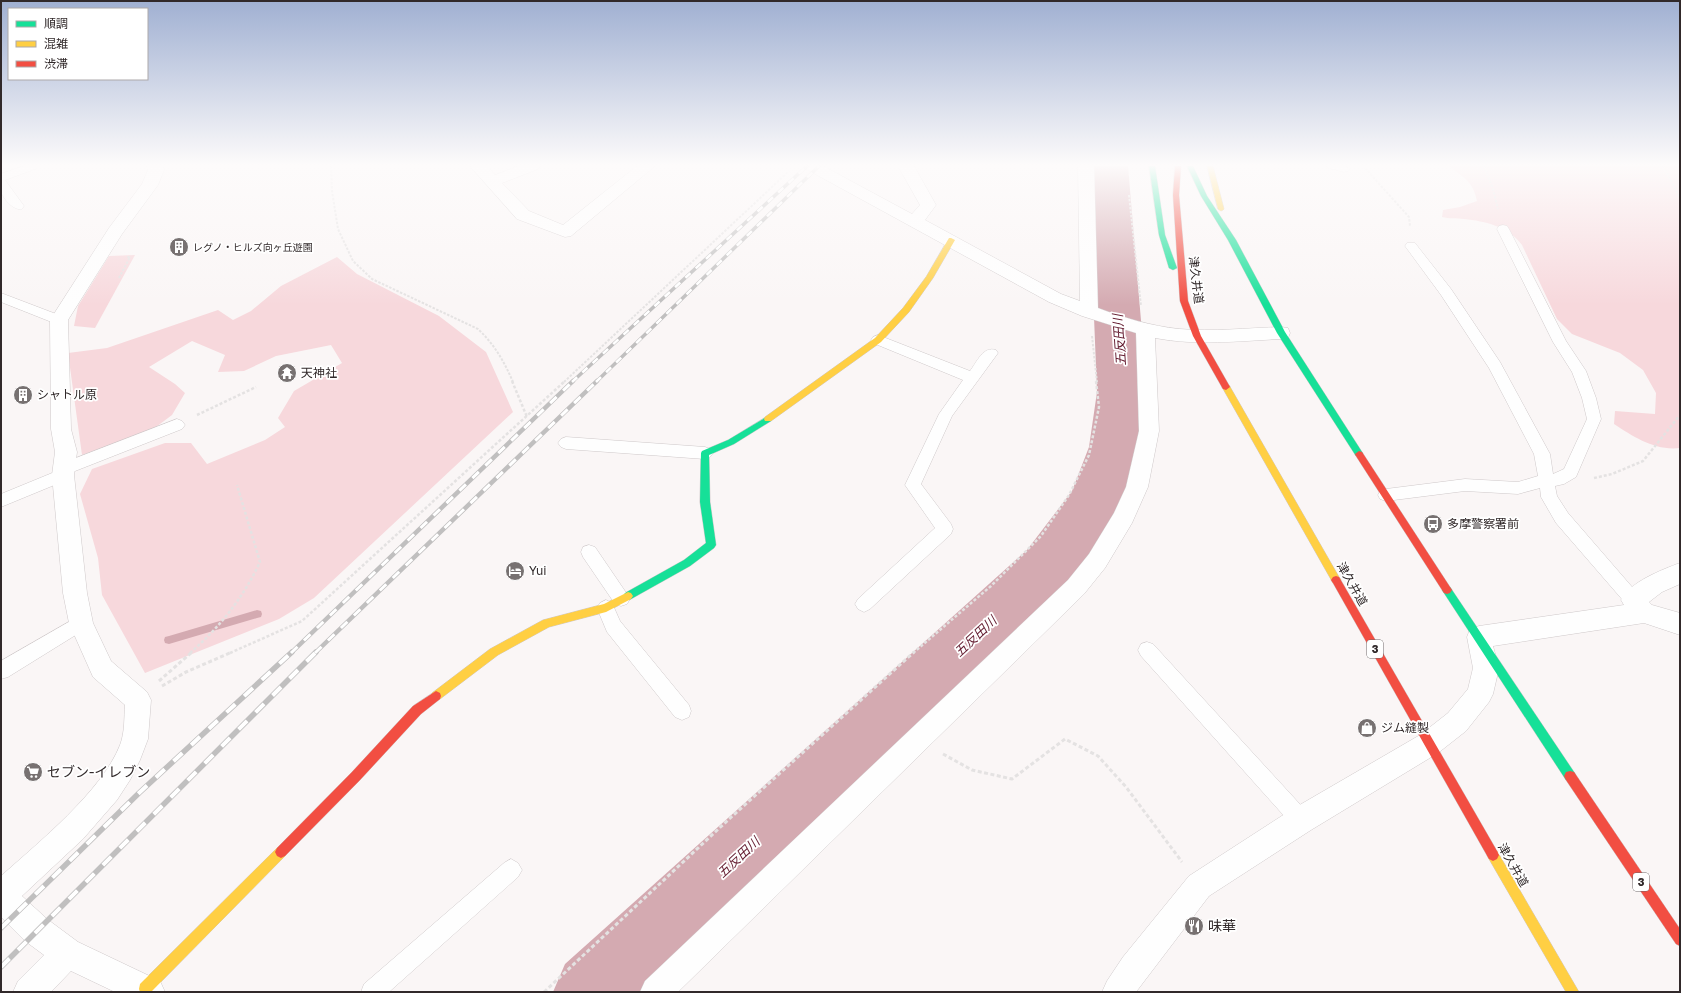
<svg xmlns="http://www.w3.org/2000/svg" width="1681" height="993" font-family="'Golos Text','Noto Sans JP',sans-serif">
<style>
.green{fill:#f7d8dc}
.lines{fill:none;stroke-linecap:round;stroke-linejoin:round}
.stream{fill:#d4aab1;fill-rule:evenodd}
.river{fill:#d4aab1;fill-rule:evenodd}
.lane-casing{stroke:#cfc9ca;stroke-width:1}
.street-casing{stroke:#cfc9ca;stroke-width:1}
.fast-casing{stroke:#cfc9ca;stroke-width:1}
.slow-casing{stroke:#cfc9ca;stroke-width:1}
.jam-casing{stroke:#cfc9ca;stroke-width:1}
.path-far2{stroke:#e4e2e2;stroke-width:2;stroke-dasharray:2.5 1.5;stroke-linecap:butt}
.path-far1{stroke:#e4e2e2;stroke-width:2.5;stroke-dasharray:3 2;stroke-linecap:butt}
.path{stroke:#e4e2e2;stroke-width:3;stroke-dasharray:4 2.5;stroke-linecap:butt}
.lane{fill:#fefefe;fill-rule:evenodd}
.street{fill:#fefefe;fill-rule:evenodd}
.fast{fill:#16e098;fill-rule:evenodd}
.slow{fill:#ffcf43;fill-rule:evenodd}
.jam{fill:#f24e42;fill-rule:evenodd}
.rail-far2-casing{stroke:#c0bfbf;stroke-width:3.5}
.rail-far1-casing{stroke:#c0bfbf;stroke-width:4.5}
.rail-casing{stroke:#c0bfbf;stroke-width:5.5}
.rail-far2{stroke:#fff;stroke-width:2.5;stroke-dasharray:7;stroke-linecap:butt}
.rail-far1{stroke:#fff;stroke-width:3;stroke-dasharray:9;stroke-linecap:butt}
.rail{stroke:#fff;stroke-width:4;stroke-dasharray:12;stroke-linecap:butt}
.labels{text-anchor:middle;stroke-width:3.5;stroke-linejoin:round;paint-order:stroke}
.far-poi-label{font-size:10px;fill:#31292a;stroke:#fff;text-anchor:start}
.shield{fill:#fff;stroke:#6f696a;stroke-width:1}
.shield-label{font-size:11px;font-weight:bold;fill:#31292a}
.street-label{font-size:12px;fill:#31292a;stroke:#fff}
.poi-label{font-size:12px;fill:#31292a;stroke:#fff;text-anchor:start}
.water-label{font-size:13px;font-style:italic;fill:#631b2f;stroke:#fff}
.near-poi-label{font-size:14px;fill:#31292a;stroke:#fff;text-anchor:start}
</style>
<rect width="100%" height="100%" fill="#faf6f6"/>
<g class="green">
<path d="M1449 166H1680V448C1655 451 1634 437 1614 424L1615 411 1655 414 1656 393 1643 370 1620 353 1572 334 1557 319 1522 245C1509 227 1485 221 1464 219 1456 218 1450 219 1442 217L1443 210 1460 207 1477 201C1473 181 1464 178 1449 166Z"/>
<polygon points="135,255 95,328 74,326 78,306 109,256"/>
<polygon points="337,257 357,274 439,316 486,352 513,412 314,598 279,619 145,673 102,595 98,558 80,494 92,469 165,443 191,443 207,464 265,440 285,427 278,418 294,391 342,363 331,345 276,356 244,371 218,372 225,355 192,341 149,367 175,384 185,393 172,415 152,430 82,455 68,353 107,348 218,310 233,320 251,311 281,286"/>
</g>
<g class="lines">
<polygon class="stream" points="257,610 261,611 262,614 261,617 257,618 169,644 165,643 164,640 165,637 169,636"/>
<polygon class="river" points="1088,166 1128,166 1147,392 1143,447 1124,501 1116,517 1069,586 650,992 553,992 565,964 1027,550 1072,491 1089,447 1097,392"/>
<g class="lane-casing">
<g id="lane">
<path d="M24 166H40L38 168 5 180 24 206 22 209C14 211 3 199 1 191 0 186 1 179 1 174Z"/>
<polygon points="1327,166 1345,166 1350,169 1348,171 1344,172 1329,168"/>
<polygon points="1503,225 1507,226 1509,229 1566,341 1586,371 1596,398 1601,419 1576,477 1564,484 1555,486 1557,496 1568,513 1639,595 1642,600 1639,605 1633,607 1627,605 1556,523 1541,497 1540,488 1518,494 1465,491 1386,501 1380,499 1378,495 1380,491 1386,489 1465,479 1518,482 1538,476 1534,454 1489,368 1441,295 1405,246 1407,243 1415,243 1451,289 1500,362 1550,454 1553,474 1564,469 1587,419 1582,398 1572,372 1553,342 1497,229 1499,226"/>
<polygon points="1,293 64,317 66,320 64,323 59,325 54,323 1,302"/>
<path d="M878 335 970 371C977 362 983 346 996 350L998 353 952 416 921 484 951 524 953 529 951 534 870 609 864 612 858 609 855 604 858 599 935 528 905 485 939 414 963 380 873 343 871 340 873 337Z"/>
<polygon points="177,419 182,421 185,425 182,429 70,473 71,475 69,479 1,507 1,494 57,471 56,469 58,465"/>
<polygon points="566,437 705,447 710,449 713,453 710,457 705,459 566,449 561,447 558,443 561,439"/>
<polygon points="589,545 595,547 627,594 630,599 627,604 621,606 615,604 583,557 581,552 583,547"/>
<polygon points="606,600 612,603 620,621 689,705 691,711 689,717 682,720 675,717 607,632 597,608 600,603"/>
<polygon points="81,615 87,618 90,623 87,628 8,677 1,679 1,661"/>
<polygon points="1147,642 1153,644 1308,813 1311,820 1308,827 1301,830 1294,827 1141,656 1138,650 1141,644"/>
<polygon points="511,859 518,863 522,870 518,877 389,992 361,992 364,984 504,863"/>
</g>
</g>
<g class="street-casing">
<g id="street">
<path d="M147 166H163L164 170 158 185 122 234 68 320 71 429 77 452 74 475 87 593 93 623 111 661 147 692 151 700 148 739 140 760 130 780 117 800 83 839 22 896 47 919 78 942 160 981 165 992H115L71 971 51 992H13L18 981 44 955 25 941 1 917V876C38 843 102 791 120 745 125 732 124 718 125 705L93 677 69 623 63 593 52 475 55 452 51 429 50 320 109 228 142 184 148 170Z"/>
<polygon points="470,166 487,166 495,175 518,166 540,166 538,169 502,183 529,211 563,225 637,166 655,166 571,236 565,237 517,219"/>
<path d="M804 166H823L912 214 920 205 898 166H914L936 205 925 220 1061 294 1080 301 1078 166H1094L1098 308C1125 318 1151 326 1179 329 1213 332 1247 328 1281 327L1288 328 1290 333 1288 338 1281 339C1239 341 1196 346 1155 338L1159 431 1148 487 1132 523 1105 568 1084 594 678 992H640L645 981 1068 580 1089 554 1114 513 1126 487 1139 431 1136 333 1082 316 1049 302 806 169Z"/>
<path d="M1680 563V584L1662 592 1649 602 1652 605 1680 613V635L1644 623 1493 646 1499 668 1493 694 1489 702 1466 731 1438 753 1311 830 1209 896 1136 992H1102L1107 981 1123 957 1189 876 1291 810 1420 735 1448 713 1468 689 1473 668 1467 637 1470 629 1479 626 1624 605 1621 600C1630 582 1661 570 1680 563Z"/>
</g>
</g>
<g class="fast-casing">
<g id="fast">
<polygon points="1149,166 1155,166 1165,235 1177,268 1173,270 1169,268 1159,235"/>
<polygon points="1187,166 1193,166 1207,196 1236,240 1285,332 1362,452 1363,454 1362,456 1356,456 1277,333 1228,240 1201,196"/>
<polygon points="768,416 771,417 772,419 771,421 734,444 709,455 710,502 716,545 714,548 690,566 631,599 628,600 625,599 623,596 625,593 684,560 706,543 700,502 701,453 702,451 728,440"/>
<polygon points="1447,586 1450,587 1574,772 1576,776 1574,780 1570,781 1566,780 1444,593 1442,590 1444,587"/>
</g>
</g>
<g class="slow-casing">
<g id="slow">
<polygon points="1207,166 1213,166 1224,209 1223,210 1221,211 1218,209"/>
<polygon points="949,238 951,238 955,240 933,278 909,312 881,342 771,421 765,421 764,419 765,417 875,338 903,308 926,277"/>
<polygon points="1226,384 1229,385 1339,577 1341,580 1339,583 1336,584 1333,583 1222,387"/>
<polygon points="628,592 631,593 633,596 631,599 606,612 549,627 498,655 440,699 436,701 432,699 431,696 432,693 490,649 543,620 604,604"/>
<polygon points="281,846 285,848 287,852 285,856 151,992 140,992 139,989 140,984 277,848"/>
<polygon points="1493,849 1497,851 1579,992 1566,992 1489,859 1487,855 1489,851"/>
</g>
</g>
<g class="jam-casing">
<g id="jam">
<polygon points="1175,166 1181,166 1179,195 1188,301 1201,336 1230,387 1226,390 1223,389 1193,336 1180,301 1173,195"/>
<polygon points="1359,451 1362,452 1450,587 1452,590 1450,593 1447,594 1444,593 1356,456 1355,454"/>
<polygon points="1336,576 1339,577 1497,851 1499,855 1497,859 1493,861 1489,859 1333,583 1331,580 1333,577"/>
<polygon points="436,691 440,693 441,696 440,699 421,714 360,780 285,856 281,858 277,856 275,852 277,848 352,772 413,706"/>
<polygon points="1570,771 1574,772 1680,929 1680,946 1676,944 1566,780 1564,776 1566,772"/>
</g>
</g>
<g class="path-far2">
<path d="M331 166 332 191 338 229 353 261 372 279 478 329C494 344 504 361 513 382"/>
<polyline points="1484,166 1493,189 1498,209"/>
<polyline points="1663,166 1680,198"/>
<polyline points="1365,168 1409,217 1410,226"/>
<polyline points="1129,195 1141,306"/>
<polyline points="119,278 130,257 127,257"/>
<polyline points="1092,336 1097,382"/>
<polyline points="564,382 789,171"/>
</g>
<g class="path-far1">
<polyline points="512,381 527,417"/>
<polyline points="197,415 256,387"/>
<polyline points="1594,478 1612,474 1643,461 1680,415"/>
<path d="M190 653C220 627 243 598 260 562L237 485"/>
<polyline points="230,653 302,621 565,381"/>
<polyline points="913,653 991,586 1041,536 1069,495 1089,455 1099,407 1096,381"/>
</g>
<g class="path">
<polyline points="159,681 192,652"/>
<polyline points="162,686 186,672 232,652"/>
<polyline points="943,754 972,770 1012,779 1065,739 1098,756 1126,787 1182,862"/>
<polyline points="544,992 728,820 914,652"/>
</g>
<use href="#lane" class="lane"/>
<use href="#street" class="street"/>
<use href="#fast" class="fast"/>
<use href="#slow" class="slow"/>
<use href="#jam" class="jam"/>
<g class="rail-far2-casing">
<g id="rail-far2">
<polyline points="572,382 807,166"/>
<polyline points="596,382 819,166"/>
</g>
</g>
<g class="rail-far1-casing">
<g id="rail-far1">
<polyline points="291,653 573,381"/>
<polyline points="315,653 597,381"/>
</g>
</g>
<g class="rail-casing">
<g id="rail">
<polyline points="1,928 139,793 292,652"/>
<polyline points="1,967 316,652"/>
</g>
</g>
<use href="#rail-far2" class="rail-far2"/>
<use href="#rail-far1" class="rail-far1"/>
<use href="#rail" class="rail"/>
</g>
<linearGradient id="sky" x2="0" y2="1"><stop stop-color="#a0b0d2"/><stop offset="0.54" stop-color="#fdfbfb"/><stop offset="1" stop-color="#fdfbfb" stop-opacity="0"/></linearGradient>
<rect width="1681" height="305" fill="url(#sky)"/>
<defs>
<g id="building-disc" transform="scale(1)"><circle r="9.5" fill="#777171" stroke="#fff"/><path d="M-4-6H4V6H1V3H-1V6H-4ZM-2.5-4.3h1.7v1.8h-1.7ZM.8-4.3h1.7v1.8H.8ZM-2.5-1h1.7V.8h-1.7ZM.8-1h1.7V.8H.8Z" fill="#fff"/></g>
<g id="temple-disc" transform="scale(1)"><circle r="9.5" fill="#777171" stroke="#fff"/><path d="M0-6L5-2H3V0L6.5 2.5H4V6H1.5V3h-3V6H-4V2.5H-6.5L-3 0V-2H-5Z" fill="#fff"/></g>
<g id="bus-disc" transform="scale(1)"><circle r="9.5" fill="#777171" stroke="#fff"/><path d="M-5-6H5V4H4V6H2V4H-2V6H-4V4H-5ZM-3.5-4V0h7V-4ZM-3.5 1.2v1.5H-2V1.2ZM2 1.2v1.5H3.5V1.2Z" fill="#fff"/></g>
<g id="hotel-disc" transform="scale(1)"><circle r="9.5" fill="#777171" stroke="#fff"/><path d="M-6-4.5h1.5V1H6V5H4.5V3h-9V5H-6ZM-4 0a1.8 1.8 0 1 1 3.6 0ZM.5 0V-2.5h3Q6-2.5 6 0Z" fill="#fff"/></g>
<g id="shop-disc" transform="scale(1)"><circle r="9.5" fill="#777171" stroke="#fff"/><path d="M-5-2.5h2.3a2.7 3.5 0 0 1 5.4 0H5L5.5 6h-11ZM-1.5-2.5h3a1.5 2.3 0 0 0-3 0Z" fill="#fff"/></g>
<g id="supermarket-disc" transform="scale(1)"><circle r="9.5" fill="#777171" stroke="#fff"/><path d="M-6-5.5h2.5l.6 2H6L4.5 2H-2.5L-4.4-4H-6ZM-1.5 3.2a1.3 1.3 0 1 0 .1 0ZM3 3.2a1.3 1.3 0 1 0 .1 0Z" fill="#fff"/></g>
<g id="restaurant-disc" transform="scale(1)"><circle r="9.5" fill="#777171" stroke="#fff"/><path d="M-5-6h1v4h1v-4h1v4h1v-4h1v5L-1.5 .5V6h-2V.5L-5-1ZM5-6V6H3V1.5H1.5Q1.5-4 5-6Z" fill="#fff"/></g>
</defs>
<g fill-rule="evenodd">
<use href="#building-disc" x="179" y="247"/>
<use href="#temple-disc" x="287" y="373"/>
<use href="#building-disc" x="23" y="395"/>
<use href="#bus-disc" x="1433" y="524"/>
<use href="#hotel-disc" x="515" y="571"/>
<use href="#shop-disc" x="1367" y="728"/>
<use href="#supermarket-disc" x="33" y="772"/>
<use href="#restaurant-disc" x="1194" y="926"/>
</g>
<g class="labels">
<g class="far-poi-label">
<text x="193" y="251">レグノ・ヒルズ向ヶ丘遊園</text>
</g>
<g class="shield">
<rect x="1367" y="640" width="16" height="18" rx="3"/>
<rect x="1633" y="873" width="16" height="18" rx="3"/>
</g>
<g class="shield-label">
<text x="1375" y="653">3</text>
<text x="1641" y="886">3</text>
</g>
<g class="street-label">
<text transform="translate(1196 280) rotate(83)" y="4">津久井道</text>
<text transform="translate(1352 584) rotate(60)" y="4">津久井道</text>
<text transform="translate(1513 865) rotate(60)" y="4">津久井道</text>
</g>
<g class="poi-label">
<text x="301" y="377">天神社</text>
<text x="37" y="399">シャトル原</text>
<text x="1447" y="528">多摩警察署前</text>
<text x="529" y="575">Yui</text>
<text x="1381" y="732">ジム縫製</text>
</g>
<g class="water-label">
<text transform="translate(1119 340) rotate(-94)" y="5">五反田川</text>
<text transform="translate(975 636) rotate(-43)" y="5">五反田川</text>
<text transform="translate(738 857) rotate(-43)" y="5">五反田川</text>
</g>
<g class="near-poi-label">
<text x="47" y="777">セブン-イレブン</text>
<text x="1208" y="931">味華</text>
</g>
</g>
<rect width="1681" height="993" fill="none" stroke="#31292a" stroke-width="4"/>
<rect x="8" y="8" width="140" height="72" fill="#ffffff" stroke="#ada9aa"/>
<rect x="16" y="21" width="20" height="6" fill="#16e098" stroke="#ada9aa"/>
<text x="44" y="28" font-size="12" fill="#31292a">順調</text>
<rect x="16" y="41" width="20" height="6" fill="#ffcf43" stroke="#ada9aa"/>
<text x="44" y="48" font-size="12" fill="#31292a">混雑</text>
<rect x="16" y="61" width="20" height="6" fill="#f24e42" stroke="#ada9aa"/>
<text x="44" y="68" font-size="12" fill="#31292a">渋滞</text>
</svg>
